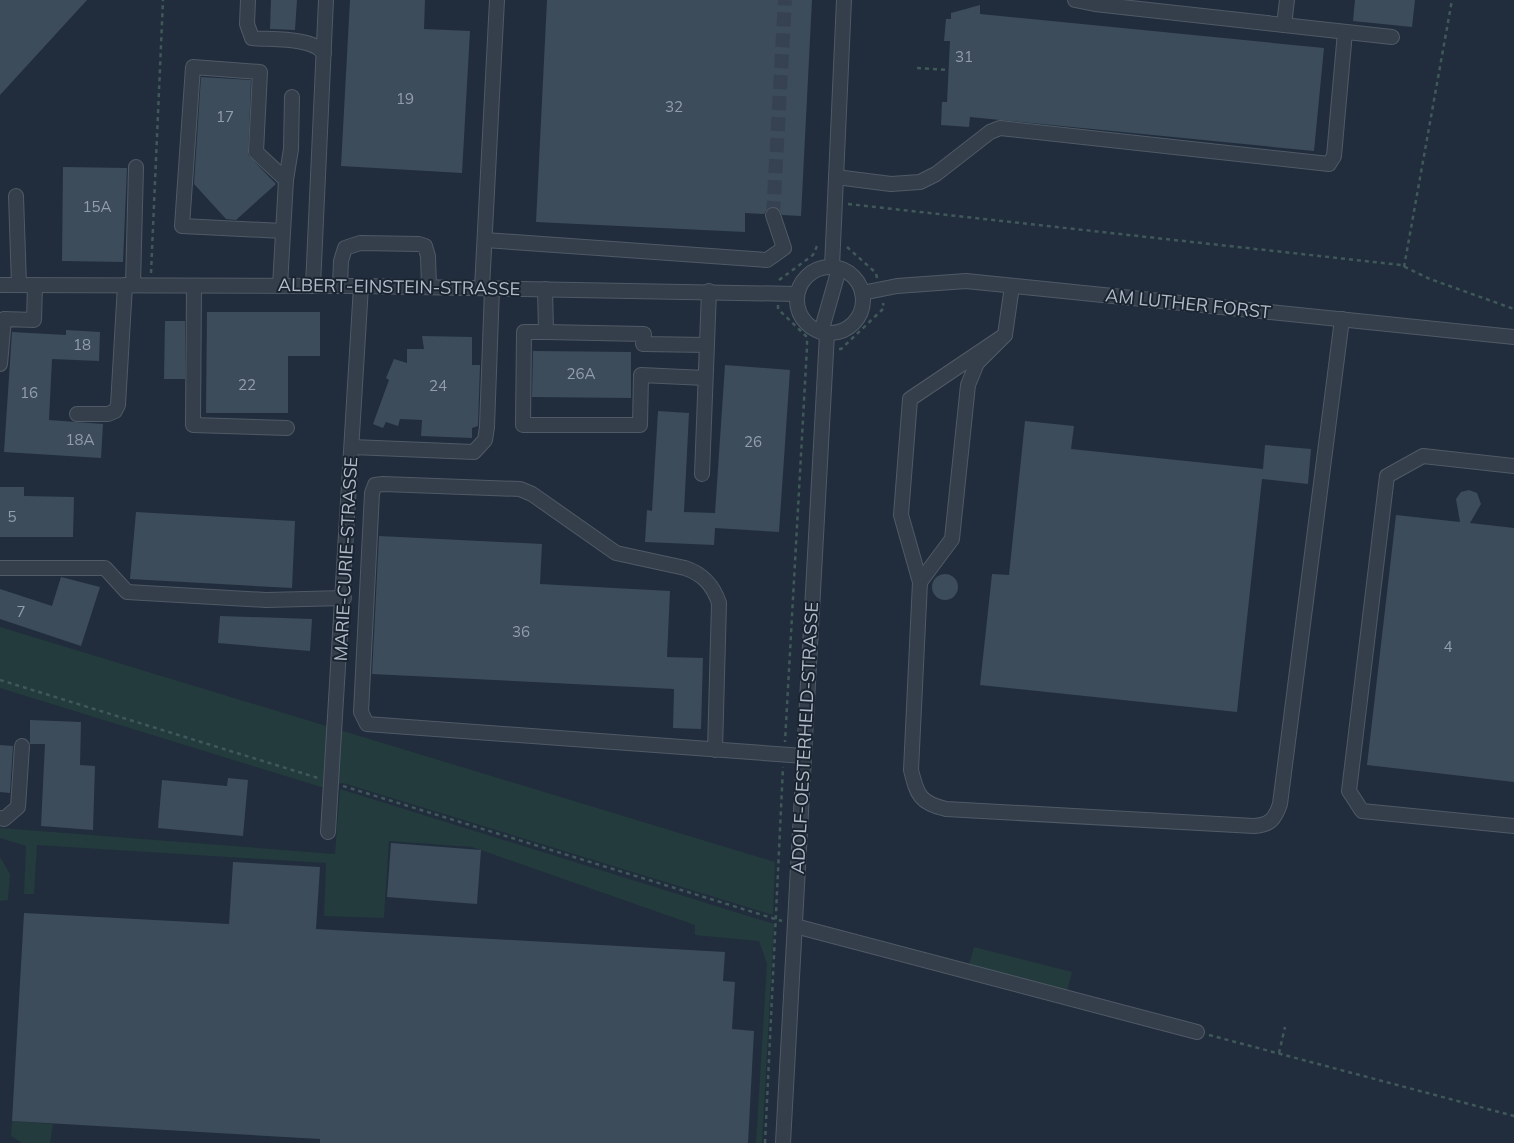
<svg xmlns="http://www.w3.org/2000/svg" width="1514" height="1143" font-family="Mulish,sans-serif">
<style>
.green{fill:#233b3d}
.building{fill:#3c4c5b}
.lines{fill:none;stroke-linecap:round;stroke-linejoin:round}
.minor-tunnel{stroke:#364251;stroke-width:14;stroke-dasharray:14 7;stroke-linecap:butt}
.minor-casing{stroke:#505a66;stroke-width:16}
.path{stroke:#40585a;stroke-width:2.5;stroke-dasharray:4 4;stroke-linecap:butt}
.minor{stroke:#353f4c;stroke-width:14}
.labels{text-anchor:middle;stroke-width:4;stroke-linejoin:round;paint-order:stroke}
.number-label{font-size:15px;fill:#939ead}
.street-label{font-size:18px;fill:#b0bac8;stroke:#1a2430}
</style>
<rect width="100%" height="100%" fill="#212d3c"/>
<g class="green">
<polygon points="0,627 775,862 773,915 343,783 321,787 0,688"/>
<polygon points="340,789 774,924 762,1143 756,1143 767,964 759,941 695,935 695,925 472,847 389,841 384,918 324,916 326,863 37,845 34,894 24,894 26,846 0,838 0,828 335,854"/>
<polygon points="0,857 10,874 8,900 0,901"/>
<polygon points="974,947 1072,972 1067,992 969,965"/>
<polygon points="12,1121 53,1124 50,1143 22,1143 11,1136"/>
</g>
<g class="building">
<polygon points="0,0 87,0 0,95"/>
<polygon points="271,0 297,0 295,30 270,29"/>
<polygon points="350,0 425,0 424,29 470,31 462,173 341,166"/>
<polygon points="547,0 812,0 801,216 782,215 779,209 774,206 767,209 764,214 745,213 745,232 536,222"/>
<polygon points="1355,0 1415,0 1412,27 1353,21"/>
<polygon points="980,5 980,14 1324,48 1314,151 970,117 969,127 941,125 942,102 947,102 950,41 944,41 946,19 951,19 951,13"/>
<polygon points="201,77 251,80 248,155 276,184 236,220 226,219 194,184"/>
<polygon points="63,167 127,168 123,262 62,261"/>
<polygon points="207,312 320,312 320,356 288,356 288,413 206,413"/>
<polygon points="165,321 185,321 185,379 164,379"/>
<polygon points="66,330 100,332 99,361 52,359 49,420 103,424 101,458 4,452 12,332 66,335"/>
<polygon points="422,336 472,337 472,365 480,365 478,426 472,428 472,438 421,436 422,420 400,419 398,426 386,422 383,428 373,424 389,380 386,378 394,359 407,363 407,349 424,349"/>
<polygon points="533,351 631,352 631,398 532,397"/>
<polygon points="725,365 790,370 779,532 715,528 714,545 645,542 647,510 652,511 658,411 689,413 684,512 715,513"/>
<polygon points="1025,421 1074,426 1071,449 1263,469 1265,445 1311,449 1308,484 1262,479 1237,712 980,685 992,574 1009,575"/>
<polygon points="0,487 24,487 24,496 74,497 73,537 0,537"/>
<polygon points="1469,490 1477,493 1481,504 1470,523 1514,528 1514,782 1367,765 1396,515 1460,522 1456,499 1461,492"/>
<polygon points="136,512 295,521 292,588 130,579"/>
<polygon points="379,536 542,544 540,584 670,591 667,657 703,658 701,729 673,728 674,689 372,674"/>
<circle cx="945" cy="587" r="13"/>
<polygon points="61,577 100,587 81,646 0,619 0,589 52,606"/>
<polygon points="220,616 312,619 310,651 218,643"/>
<polygon points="30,720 81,722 80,765 95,766 93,830 41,826 45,744 30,744"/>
<polygon points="0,745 13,746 10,793 0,792"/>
<polygon points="228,778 248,780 243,836 158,828 162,780 227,786"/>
<polygon points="391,843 481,850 477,904 387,897"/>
<polygon points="233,862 320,867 316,929 725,952 723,981 735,982 732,1029 754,1031 748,1143 320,1143 320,1139 12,1121 24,913 229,924"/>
</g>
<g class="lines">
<polyline class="minor-tunnel" points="773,215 785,0"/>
<g class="minor-casing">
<g id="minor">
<path d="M248 0 247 24 252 38C272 40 312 37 324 53"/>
<polyline points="1075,0 1095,4 1392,37"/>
<polyline points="1284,25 1287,0"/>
<polyline points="836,177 891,184 920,182 936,174 990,132 1000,128 1329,164 1334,156 1345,32"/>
<polyline points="286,180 291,149 292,97"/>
<polyline points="16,196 19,285"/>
<polyline points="485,240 767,260 784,248 773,215"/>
<polyline points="832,267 844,0"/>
<circle cx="830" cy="300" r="33"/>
<polyline points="0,285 361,286 797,294"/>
<polyline points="133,285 136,167"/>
<polyline points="194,286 193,425 287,428"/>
<polyline points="280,286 286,180 256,152 260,72 193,67 182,226 283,231"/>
<polyline points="313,286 326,0"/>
<polyline points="340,286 341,261 345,248 360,243 419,244 425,246 428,256 429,287"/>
<polyline points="482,288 497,0"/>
<polyline points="545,289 546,332 524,332 523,425 640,425 641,375 705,378"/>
<polyline points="862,293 897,286 966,281 1514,337"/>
<polyline points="546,332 644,334 643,344 707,345"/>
<polyline points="821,332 839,269"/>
<path d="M1005 335 910 399 901 515 920 582 911 770C917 795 920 803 946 809L1254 826C1270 825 1275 819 1280 804L1342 319"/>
<polyline points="0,364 4,319 34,320 35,285"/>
<polyline points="77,414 108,414 115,411 118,405 125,285"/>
<polyline points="352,447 474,452 485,440 487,427 492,288"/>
<polyline points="1514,466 1423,456 1387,476 1349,791 1362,811 1514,826"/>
<polyline points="702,474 709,291"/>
<polyline points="0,568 105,568 127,592 266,600 344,598"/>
<polyline points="920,582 952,539 968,385 977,363 1005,335 1012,286"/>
<path d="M715 750 719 603C713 585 703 574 685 568L616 553 532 494 520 489 383 484 375 485 372 493 361 712 367 724 804 756"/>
<polyline points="0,818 4,819 18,807 22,746"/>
<polyline points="328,832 361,286"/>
<polyline points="795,926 1197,1032"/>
<polyline points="783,1143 827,334"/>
</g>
</g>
<g class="path">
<polyline points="917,68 949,70"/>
<polyline points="848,204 1401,265 1430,279 1514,309"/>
<polyline points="847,247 876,273 877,278"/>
<polyline points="1404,267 1452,0"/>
<polyline points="151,273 163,0"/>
<polyline points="779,280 813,255 817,246 821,246"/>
<polyline points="778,305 778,309 807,337 807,347 785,742"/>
<polyline points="839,349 841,349 884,308 883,303"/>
<polyline points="0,680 318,778"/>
<polyline points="343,786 782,921"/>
<polyline points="1209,1035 1514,1116"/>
<polyline points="1279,1053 1285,1027"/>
<polyline points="765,1143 783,767"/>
</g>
<use href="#minor" class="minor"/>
</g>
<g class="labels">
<g class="number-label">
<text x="964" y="62">31</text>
<text x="405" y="104">19</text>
<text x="674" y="112">32</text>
<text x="225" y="122">17</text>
<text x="97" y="212">15A</text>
<text x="82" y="350">18</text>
<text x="581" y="379">26A</text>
<text x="247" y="390">22</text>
<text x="438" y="391">24</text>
<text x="29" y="398">16</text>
<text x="80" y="445">18A</text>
<text x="753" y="447">26</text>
<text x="12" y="522">5</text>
<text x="21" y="617">7</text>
<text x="521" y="637">36</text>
<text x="1448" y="652">4</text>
</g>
<g class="street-label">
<text transform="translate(399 287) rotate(1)" y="6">ALBERT-EINSTEIN-STRASSE</text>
<text transform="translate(1188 304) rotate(6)" y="6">AM LUTHER FORST</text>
<text transform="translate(346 559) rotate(-87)" y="6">MARIE-CURIE-STRASSE</text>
<text transform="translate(805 738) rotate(-87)" y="6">ADOLF-OESTERHELD-STRASSE</text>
</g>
</g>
</svg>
